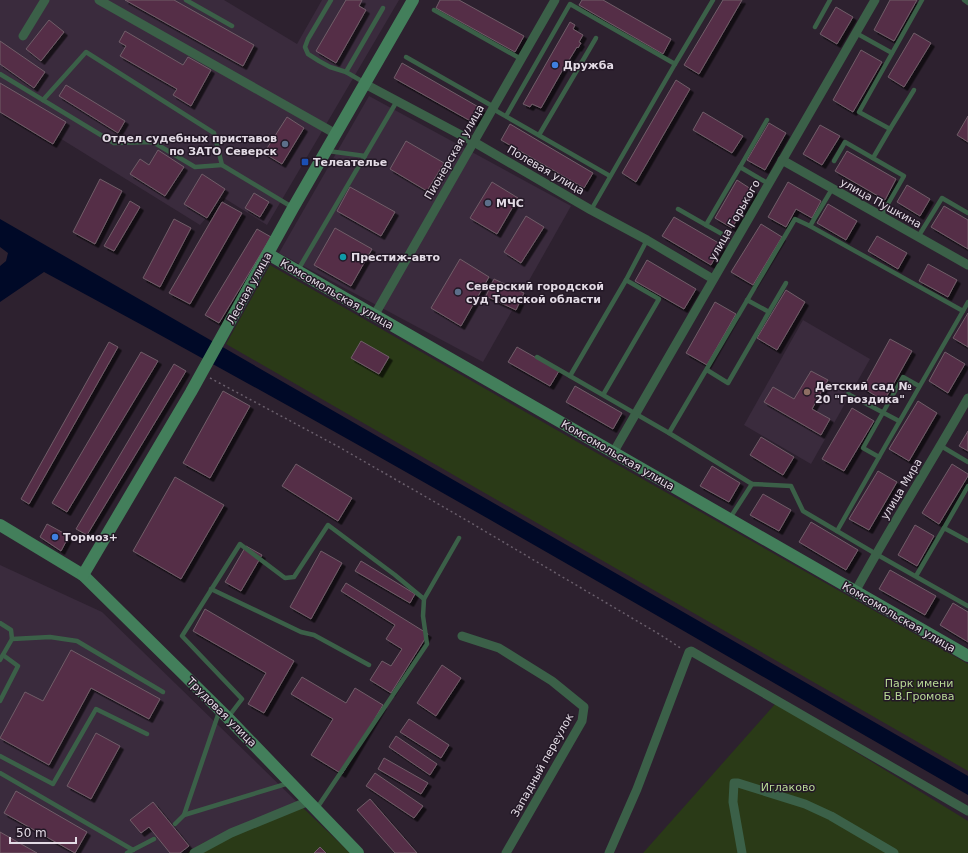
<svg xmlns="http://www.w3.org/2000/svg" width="968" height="853" font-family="'DejaVu Sans',sans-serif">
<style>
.built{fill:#3a2b3d}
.green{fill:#2a3a17}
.water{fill:#000927}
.building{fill:#552e47;stroke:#705d68;filter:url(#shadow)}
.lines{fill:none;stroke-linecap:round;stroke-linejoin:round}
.path{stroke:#695e6b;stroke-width:1.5;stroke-dasharray:2 3;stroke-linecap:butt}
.lane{stroke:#3b6048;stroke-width:4.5}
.street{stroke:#3b6048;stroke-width:9}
.secondary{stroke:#437f5b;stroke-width:12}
.shop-dot{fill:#3f7fe0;stroke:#231826;stroke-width:1.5}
.service-dot{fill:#5c6f8a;stroke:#231826;stroke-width:1.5}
.transit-dot{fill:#1a4fb4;stroke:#231826;stroke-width:1.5}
.culture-dot{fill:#0f9aa8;stroke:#231826;stroke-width:1.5}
.education-dot{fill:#8d6e63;stroke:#231826;stroke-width:1.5}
.labels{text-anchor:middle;stroke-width:3;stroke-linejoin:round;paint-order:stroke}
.poi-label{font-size:11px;font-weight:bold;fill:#e3dbe5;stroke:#231826;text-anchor:start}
.street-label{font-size:11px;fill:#e3dbe5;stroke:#231826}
.park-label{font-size:11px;fill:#b8d995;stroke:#231826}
</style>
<defs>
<filter id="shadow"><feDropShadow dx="3.5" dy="3.5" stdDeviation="0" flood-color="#0009"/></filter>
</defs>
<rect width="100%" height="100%" fill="#2d212f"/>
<g class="built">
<polygon points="0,0 224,0 297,44 322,0 399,0 267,225 224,198 200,225 0,101"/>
<polygon points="369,96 571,206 483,362 279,253"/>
<polygon points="803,320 870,359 811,464 744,425"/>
<polygon points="0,565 102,612 298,803 203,843 187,853 0,853"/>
</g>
<g class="green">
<polygon points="270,265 588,448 968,664 968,771 226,344"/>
<polygon points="776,703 968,821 968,853 643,853"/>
<polygon points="298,803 350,853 187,853 203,843"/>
</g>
<path class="water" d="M0 219 968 776V795C661 618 355 439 44 272L0 302V266L6 261 8 253 0 247Z"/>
<g class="building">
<polygon points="125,0 174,0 254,45 243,66"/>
<polygon points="346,0 362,0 359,6 366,10 336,63 316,51"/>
<polygon points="440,0 459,0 524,36 515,52 436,8"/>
<polygon points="582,0 603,0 671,39 663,54 579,5"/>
<polygon points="723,0 742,0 699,74 684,65"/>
<polygon points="890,0 917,0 894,41 874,30"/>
<polygon points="836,7 853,17 837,44 820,34"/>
<polygon points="49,20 64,32 41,61 26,49"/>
<polygon points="570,22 575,25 573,29 583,35 579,42 581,43 578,48 577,47 569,60 572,62 570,66 566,64 541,108 532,104 530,107 523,104"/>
<polygon points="125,31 183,65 188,57 211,70 191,106 173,95 177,89 120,56 126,46 119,42"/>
<polygon points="914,33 931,43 904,87 888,77"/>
<polygon points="0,41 45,72 34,88 0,64"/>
<polygon points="861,50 882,62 853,112 833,100"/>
<polygon points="402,63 482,109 474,123 394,78"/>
<polygon points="676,80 690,89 636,182 622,173"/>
<polygon points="0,83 66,122 53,144 0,112"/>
<polygon points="66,85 125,121 118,133 59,96"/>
<polygon points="703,112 743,136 732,153 693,130"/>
<polygon points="968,116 968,142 957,135"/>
<polygon points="287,117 304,128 282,164 264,153"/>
<polygon points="769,123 786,133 765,170 747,160"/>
<polygon points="510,124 593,173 584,188 501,140"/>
<polygon points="820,125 840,136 822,165 803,154"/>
<polygon points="406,141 444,163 427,191 390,169"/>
<polygon points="158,150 184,167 165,196 130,174 140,159 149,165"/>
<polygon points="847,151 896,179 885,200 835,171"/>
<polygon points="202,174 225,189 207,218 184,204"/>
<polygon points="100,179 122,191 95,244 73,232"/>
<polygon points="737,180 754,191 732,228 715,218"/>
<polygon points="492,182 518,198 497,234 470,218"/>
<polygon points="788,182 821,201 812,218 796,209 786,227 768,217"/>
<polygon points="907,185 930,199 920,216 897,202"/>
<polygon points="350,187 395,212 381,236 337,211"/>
<polygon points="254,193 269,202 260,217 245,208"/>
<polygon points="130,201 140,207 114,251 104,246"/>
<polygon points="222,202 242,213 190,304 169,293"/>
<polygon points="828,204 857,221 846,240 817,223"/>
<polygon points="944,206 968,220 968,249 931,227"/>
<polygon points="526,216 544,227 521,263 504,252"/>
<polygon points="674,217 722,245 711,265 662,236"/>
<polygon points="174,219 191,228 160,287 143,278"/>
<polygon points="761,224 782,237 753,285 731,272"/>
<polygon points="335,228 372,249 351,286 314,265"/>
<polygon points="257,229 271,237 219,323 205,315"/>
<polygon points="877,236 907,253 898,269 868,251"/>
<polygon points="460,259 489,277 461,326 431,308"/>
<polygon points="647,260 696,289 684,309 635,281"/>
<polygon points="928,264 957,280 948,297 919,281"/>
<polygon points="494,279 524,293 516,310 486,296"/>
<polygon points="786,290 805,302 777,350 757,338"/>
<polygon points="715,302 736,314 707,365 686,353"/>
<polygon points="968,313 968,347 953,338"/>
<polygon points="890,339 912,351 884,401 863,388"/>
<polygon points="361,341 389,357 379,374 351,358"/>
<polygon points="109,342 118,347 29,504 21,499"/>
<polygon points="517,347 559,371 550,386 508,362"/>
<polygon points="141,352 158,361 67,512 52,503"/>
<polygon points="945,352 965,364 948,393 929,381"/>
<polygon points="174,364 186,371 87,535 76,529"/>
<polygon points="811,371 828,380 812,409 830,419 821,435 764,402 773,387 794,399"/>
<polygon points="575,386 622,413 613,429 566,402"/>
<polygon points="223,391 250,406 210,478 183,463"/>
<polygon points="918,401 937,413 909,461 889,449"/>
<polygon points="852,408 874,421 844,471 822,459"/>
<polygon points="968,431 968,451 959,446"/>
<polygon points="761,437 794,457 783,475 750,455"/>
<polygon points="296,464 352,498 338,521 282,486"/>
<polygon points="952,464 968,474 968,476 939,524 922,513"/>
<polygon points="712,466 740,483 729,502 700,486"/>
<polygon points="878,471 897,482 869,530 849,519"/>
<polygon points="175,477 224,505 181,579 133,551"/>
<polygon points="763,494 791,510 779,531 750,515"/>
<polygon points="811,522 858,550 846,570 799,542"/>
<polygon points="47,524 69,536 61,551 40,537"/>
<polygon points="915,525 934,536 917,566 898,555"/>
<polygon points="246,546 262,555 241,591 225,582"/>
<polygon points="321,551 342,563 311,619 290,607"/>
<polygon points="361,561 415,594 410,603 355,571"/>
<polygon points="890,570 936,596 925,615 879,589"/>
<polygon points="346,583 428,634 391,693 370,680 382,661 391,666 402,649 386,639 395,625 341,591"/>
<polygon points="953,603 968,612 968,642 940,625"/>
<polygon points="205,609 294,661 264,713 248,704 266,673 193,631"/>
<polygon points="71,650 160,699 149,719 91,688 49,765 0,738 25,692 43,701"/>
<polygon points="442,665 461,678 436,716 417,703"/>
<polygon points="302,677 346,703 355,688 383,705 342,774 311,755 333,719 291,694"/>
<polygon points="409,719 449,745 441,758 400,732"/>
<polygon points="96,733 120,746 91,799 67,786"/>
<polygon points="396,736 437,764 430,775 389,747"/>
<polygon points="384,758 428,783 421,794 378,769"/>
<polygon points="375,773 423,806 414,818 366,786"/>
<polygon points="16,791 87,832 75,853 4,813"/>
<polygon points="370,799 417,853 395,853 357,810"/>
<polygon points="153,802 189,846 180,853 170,853 149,827 141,833 130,820"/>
<polygon points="0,832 37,853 0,853"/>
<polygon points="320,847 326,853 314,853"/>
</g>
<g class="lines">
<polyline class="path" points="210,378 339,447 466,520 659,634 682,649"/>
<g class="lane">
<polyline points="186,0 232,26"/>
<polyline points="331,0 308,39 305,47 308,54 319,61 330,67 346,72 365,83"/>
<polyline points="964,0 968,3"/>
<polyline points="434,10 521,59"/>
<polyline points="815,27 830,0"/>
<polyline points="856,33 892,53"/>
<polyline points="406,57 494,107"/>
<polyline points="346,72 383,8"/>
<polyline points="0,74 114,143 153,142 195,167 222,165"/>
<polyline points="43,100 86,52 214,133 222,165 292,207"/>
<polyline points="493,109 610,176"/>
<polyline points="506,116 570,4 675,64 713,0"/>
<polyline points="890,129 914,90"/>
<polyline points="539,135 596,38"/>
<polyline points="328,151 365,156"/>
<polyline points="873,158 890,129 859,112 922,0"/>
<polyline points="834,161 845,142 904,176 881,216"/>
<polyline points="740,167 767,120"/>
<polyline points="678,209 706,225 740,167 769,184"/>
<polyline points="591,210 675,64"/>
<polyline points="706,225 722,234"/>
<polyline points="810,226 963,311 968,302"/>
<polyline points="918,237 942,198 968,213"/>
<polyline points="298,270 397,101"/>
<polyline points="626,280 647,240"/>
<polyline points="769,312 786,283"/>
<polyline points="537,357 570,376"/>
<polyline points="707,370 728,383 769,312 747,300"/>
<polyline points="919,386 903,377 863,448 879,457 963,311"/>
<polyline points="848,394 899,421"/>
<polyline points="603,395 659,299 626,280 570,376 669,433 752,484"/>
<polyline points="669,433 795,219 810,226 832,189"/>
<polyline points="941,446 968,462"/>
<polyline points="730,518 752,484 791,486 803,511 876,554 968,606"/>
<polyline points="944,528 968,486"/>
<polyline points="837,531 879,457"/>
<polyline points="916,576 944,528 968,541"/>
<polyline points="211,589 301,632 314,635 369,665"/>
<polyline points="0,623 11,630 12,639 0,660"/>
<polyline points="12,639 50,637 77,641 163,692"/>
<polyline points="0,701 18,666 3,655"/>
<polyline points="229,716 242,699 182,636 240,544 285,578 294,577 328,525 395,575 424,599 459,538"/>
<polyline points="0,756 53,784 96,709 147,734"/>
<polyline points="0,773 133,850"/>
<polyline points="317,808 427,644 423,616 424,599"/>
<polyline points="184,815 289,783"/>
<polyline points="175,824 184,815 219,712"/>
<polyline points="127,853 154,839"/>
</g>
<g class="street">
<polyline points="99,0 336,134"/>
<polyline points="23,36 45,0"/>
<polyline points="365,84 474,142 591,210 647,240 713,279"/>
<polyline points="782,160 968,265"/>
<polyline points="374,316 555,0"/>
<polyline points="613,453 875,0"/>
<path d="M855 592C891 526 931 463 968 398"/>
<polyline points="462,636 499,648 552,681 584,707 582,721 506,853"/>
<polyline points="194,853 231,833 309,801"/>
<polyline points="609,853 637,789 689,652 691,651 968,811"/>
<polyline points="742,853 733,802 734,783 738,783 805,804 831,816 894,853"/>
</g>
<g class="secondary">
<polyline points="268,254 968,656"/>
<polyline points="0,525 83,575 228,718 358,853"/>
<polyline points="83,575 191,392 293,208 413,0"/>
</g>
</g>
<g class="shop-dot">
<circle cx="555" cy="65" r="4"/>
<circle cx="55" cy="537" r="4"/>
</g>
<g class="service-dot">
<circle cx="285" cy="144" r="4"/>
<circle cx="488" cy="203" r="4"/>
<circle cx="458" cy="292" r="4"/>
</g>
<rect class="transit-dot" x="301" y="158" width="8" height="8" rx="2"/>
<circle class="culture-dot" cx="343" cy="257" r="4"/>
<circle class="education-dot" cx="807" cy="392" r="4"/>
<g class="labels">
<g class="poi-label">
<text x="563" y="69">Дружба</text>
<text x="277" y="142" text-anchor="end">Отдел судебных приставов<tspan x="277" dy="13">по ЗАТО Северск</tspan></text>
<text x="313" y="166">Телеателье</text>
<text x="496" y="207">МЧС</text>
<text x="351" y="261">Престиж-авто</text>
<text x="466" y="290">Северский городской<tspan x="466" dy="13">суд Томской области</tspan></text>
<text x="815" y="390">Детский сад №<tspan x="815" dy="13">20 "Гвоздика"</tspan></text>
<text x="63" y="541">Тормоз+</text>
</g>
<g class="street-label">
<text transform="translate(454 152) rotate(-60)" y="4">Пионерская улица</text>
<text transform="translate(546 170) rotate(30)" y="4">Полевая улица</text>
<text transform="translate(881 203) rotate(29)" y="4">улица Пушкина</text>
<text transform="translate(734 220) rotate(-60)" y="4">улица Горького</text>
<text transform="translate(249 288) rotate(-61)" y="4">Лесная улица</text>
<text transform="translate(337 294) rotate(30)" y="4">Комсомольская улица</text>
<text transform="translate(618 455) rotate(30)" y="4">Комсомольская улица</text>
<text transform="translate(901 489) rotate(-59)" y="4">улица Мира</text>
<text transform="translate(899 617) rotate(30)" y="4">Комсомольская улица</text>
<text transform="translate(222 712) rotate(45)" y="4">Трудовая улица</text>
<text transform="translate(542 765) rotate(-61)" y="4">Западный переулок</text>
</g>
<g class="park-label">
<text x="919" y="687">Парк имени<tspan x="919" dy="13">Б.В.Громова</tspan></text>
<text x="788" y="791">Иглаково</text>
</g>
</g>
<path d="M10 837v6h66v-6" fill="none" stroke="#e3dbe5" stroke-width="2"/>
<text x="16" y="837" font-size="12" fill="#e3dbe5" stroke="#231826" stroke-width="3" paint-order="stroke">50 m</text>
</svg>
